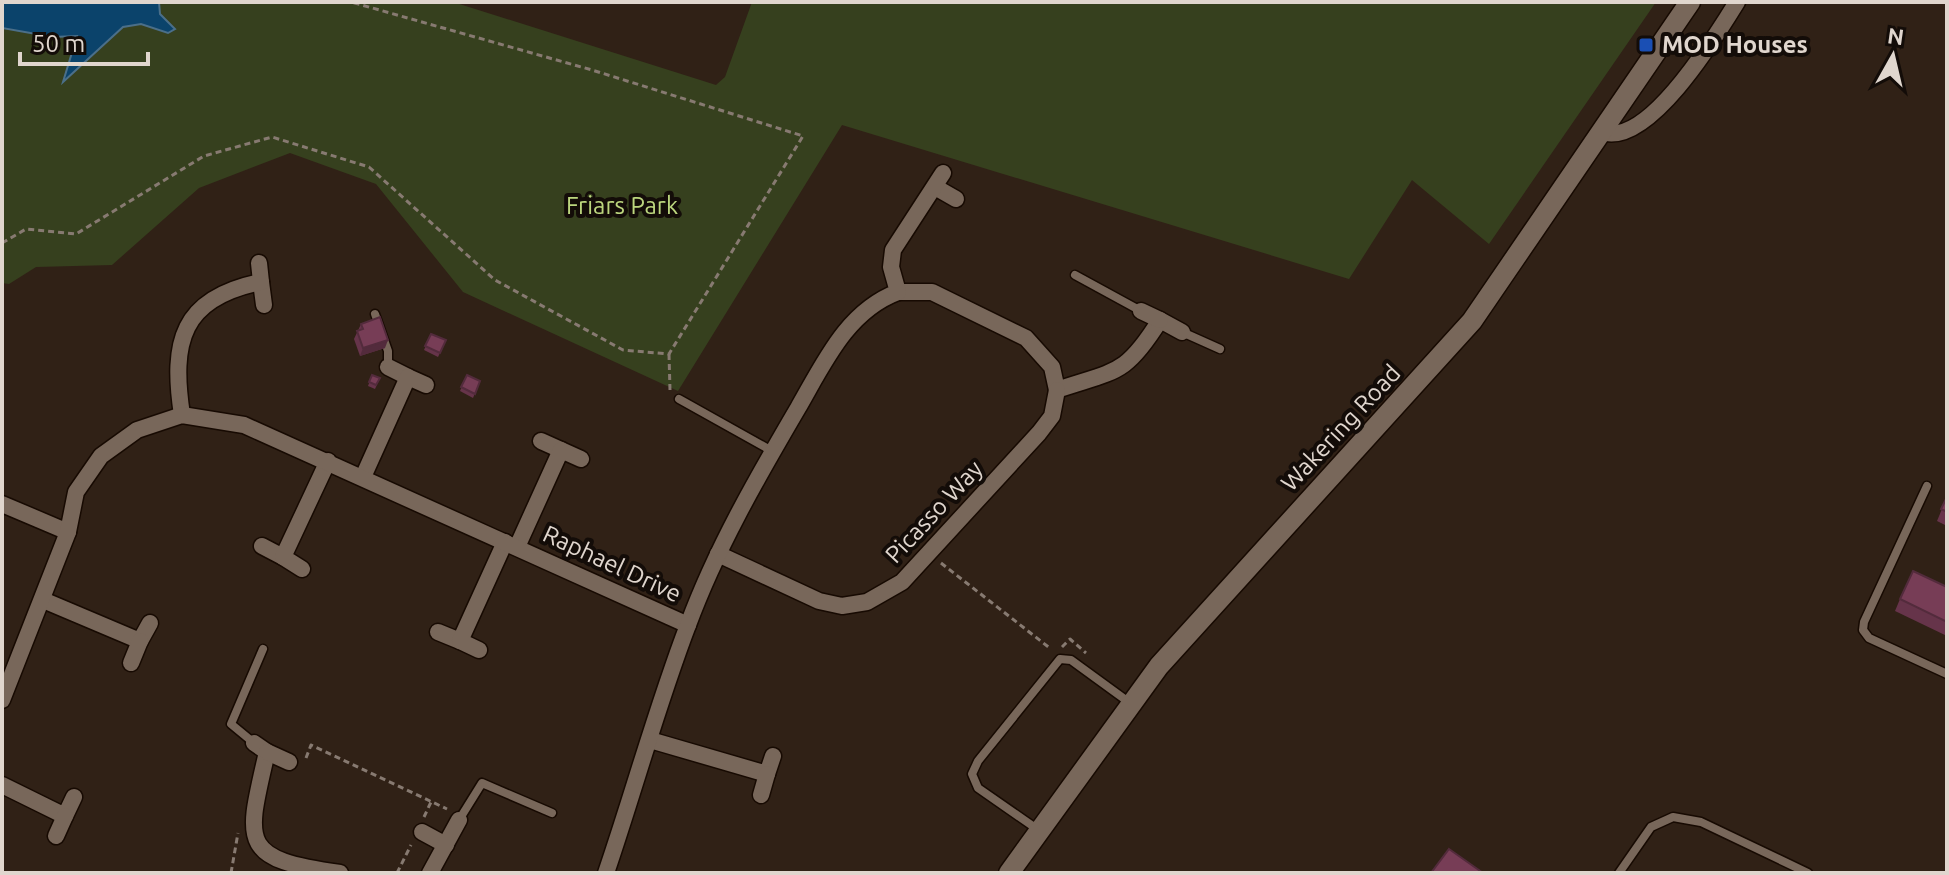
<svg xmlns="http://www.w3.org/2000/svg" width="1949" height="875" font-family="Ubuntu,sans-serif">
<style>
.green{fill:#36401e}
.water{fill:#0b436b;stroke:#4b6f89;stroke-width:2}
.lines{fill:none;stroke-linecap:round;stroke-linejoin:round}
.service-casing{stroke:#170a02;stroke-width:11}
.minor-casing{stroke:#170a02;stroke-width:19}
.tertiary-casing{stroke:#170a02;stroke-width:23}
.path{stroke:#877a71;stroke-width:3;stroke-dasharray:6 4;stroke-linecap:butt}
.service{stroke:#78675a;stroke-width:8}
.minor{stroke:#78675a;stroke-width:16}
.tertiary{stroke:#78675a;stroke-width:20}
.wall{fill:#66344a}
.shaded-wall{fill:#532b3c}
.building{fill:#773d56;stroke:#532b3c;stroke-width:2}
.transit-dot{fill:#1a4fb4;stroke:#130c08;stroke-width:3}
.labels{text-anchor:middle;stroke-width:8;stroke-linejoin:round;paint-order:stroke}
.poi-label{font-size:24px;font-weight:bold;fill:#e0d6ce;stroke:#130c08;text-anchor:start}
.park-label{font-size:24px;fill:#bcd67e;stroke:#130c08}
.street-label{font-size:24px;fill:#e0d6ce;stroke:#130c08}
</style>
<rect width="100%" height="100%" fill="#302116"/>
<polygon class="green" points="2,2 453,2 716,85 725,77 752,2 1656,2 1489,244 1412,180 1349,279 842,125 678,391 463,292 376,184 290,153 199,188 112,265 36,267 9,284 2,283"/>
<polygon class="water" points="2,2 159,2 160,14 175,29 168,33 141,24 123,27 63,82 77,36 53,37 2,28"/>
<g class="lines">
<g class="service-casing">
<g id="service">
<polyline points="1075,275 1141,311"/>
<polyline points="375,314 388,351 388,367"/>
<polyline points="1182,332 1220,349"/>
<polyline points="679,399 772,451"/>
<polyline points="1927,486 1864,622 1863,630 1869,638 1947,674"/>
<polyline points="254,743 231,724 263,649"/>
<polyline points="459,820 482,783 552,813"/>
<polyline points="1037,829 978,788 972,774 978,761 1060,659 1071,660 1130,703"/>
<polyline points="1619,873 1651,827 1673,817 1701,822 1808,873"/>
</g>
</g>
<g class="minor-casing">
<g id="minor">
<path d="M1602 132C1648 148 1716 36 1737 2"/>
<polyline points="935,187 956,199"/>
<polyline points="261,282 264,305"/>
<path d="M898 292H932L1026 338 1052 367 1057 390C1116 370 1125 376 1160 320L1182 332"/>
<polyline points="1141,311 1160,320"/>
<polyline points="388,367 408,377"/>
<path d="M182 415C171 342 181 298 261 282L259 263"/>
<polyline points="541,441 561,450"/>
<polyline points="363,477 408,377 426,385"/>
<polyline points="2,504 68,532"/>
<polyline points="262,546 283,557"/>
<polyline points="517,547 561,450 581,459"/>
<polyline points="718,554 819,601 842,606 867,602 902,582 1039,433 1052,416 1057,390"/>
<polyline points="302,569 283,557 328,461"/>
<polyline points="43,600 140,641 150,623"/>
<polyline points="438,632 460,641"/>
<polyline points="479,650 460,641 505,542"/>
<polyline points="131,663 140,641"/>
<polyline points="2,700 68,532 76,492 101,456 137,430 182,415 244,425 688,625"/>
<polyline points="650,740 767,774 773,756"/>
<path d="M254 743 267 752C246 843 238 859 340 873"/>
<polyline points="267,752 289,762"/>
<polyline points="2,785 65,816 74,797"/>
<polyline points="761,795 767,774"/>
<polyline points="422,832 446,845"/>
<polyline points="56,836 65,816"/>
<polyline points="430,873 459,820"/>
<path d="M606 873C634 791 657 706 688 625 716 549 757 478 798 408 824 363 847 311 898 292L891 267 893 250 943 173"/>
</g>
</g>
<g class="tertiary-casing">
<polyline id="tertiary" points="1009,873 1159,666 1472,321 1690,2"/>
</g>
<g class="path">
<polyline points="2,243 26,229 76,234 204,156 272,137 369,167 495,280 623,350 669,354 803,136 592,70 351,2"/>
<polyline points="669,354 670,390"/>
<polyline points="941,563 1051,649"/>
<polyline points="1062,647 1070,639 1086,653"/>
<polyline points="306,758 311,745 447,809"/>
<polyline points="424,817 431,802"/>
<polyline points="231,873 238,833"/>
<polyline points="397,873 411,845"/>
</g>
<use href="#service" class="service"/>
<use href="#minor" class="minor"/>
<use href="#tertiary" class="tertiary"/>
</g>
<g class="wall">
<polygon points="361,324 385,348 360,356 354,339"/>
<polygon points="431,334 446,340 438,357 424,350"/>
<polygon points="372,375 380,378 375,389 368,386"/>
<polygon points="467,375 480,381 473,398 460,391"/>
<polygon points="1947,497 1947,526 1937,521"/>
<polygon points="1947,587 1947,636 1895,611 1900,599"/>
</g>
<polygon class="shaded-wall" points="388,340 385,348 360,356 363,348"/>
<g class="building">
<polygon points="380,317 388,340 363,348 357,331 363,329 361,324"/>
<polygon points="431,334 446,340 440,353 425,346"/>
<polygon points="372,375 380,378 376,385 369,382"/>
<polygon points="467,375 480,381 475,394 461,387"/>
<polygon points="1947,497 1947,512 1941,509"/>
<polygon points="1913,571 1947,587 1947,622 1900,599"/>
<polygon points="1449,849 1483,873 1431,873"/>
</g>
<rect class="transit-dot" x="1638" y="37" width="16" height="16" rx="4"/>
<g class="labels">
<g class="poi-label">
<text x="1662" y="53">MOD Houses</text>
</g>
<g class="park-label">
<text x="622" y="214">Friars Park</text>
</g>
<g class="street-label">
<text transform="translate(1341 428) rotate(-47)" y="8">Wakering Road</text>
<text transform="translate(934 512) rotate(-47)" y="8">Picasso Way</text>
<text transform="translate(612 564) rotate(25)" y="8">Raphael Drive</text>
</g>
</g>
<rect width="1949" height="875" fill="none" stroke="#e0d6ce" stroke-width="8"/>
<g transform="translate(1893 56) rotate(8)" stroke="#130c08" stroke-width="6" paint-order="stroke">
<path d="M0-6L14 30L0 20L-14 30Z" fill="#e0d6ce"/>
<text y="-12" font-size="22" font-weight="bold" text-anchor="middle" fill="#e0d6ce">N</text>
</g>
<path d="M20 52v12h128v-12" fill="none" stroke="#e0d6ce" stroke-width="4"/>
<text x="32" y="52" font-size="24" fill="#e0d6ce" stroke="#130c08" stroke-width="6" paint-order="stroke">50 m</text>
</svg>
